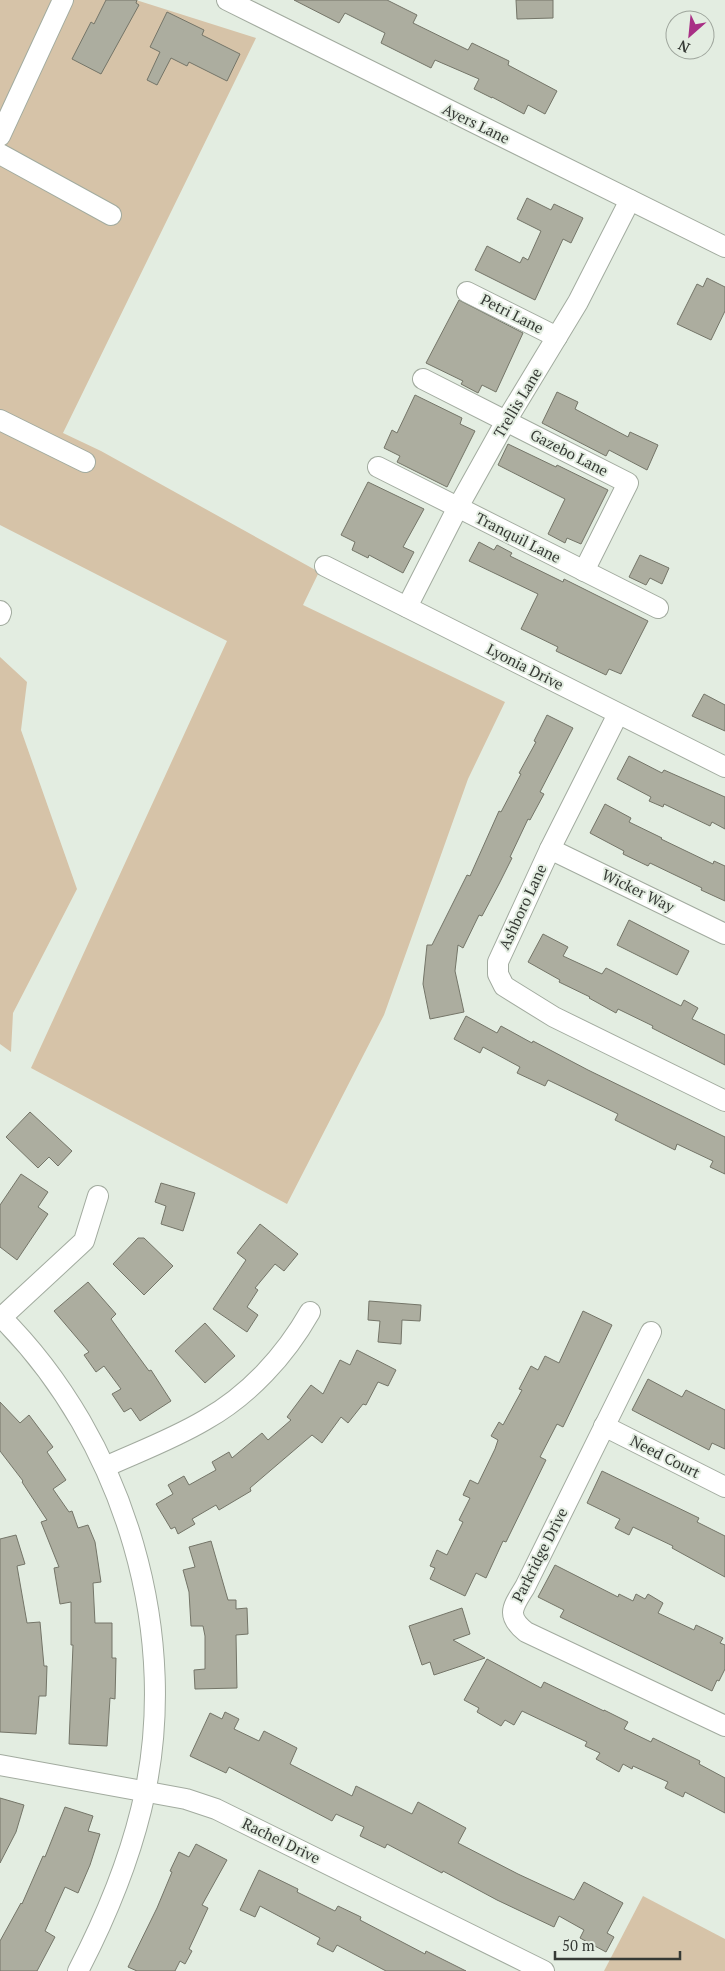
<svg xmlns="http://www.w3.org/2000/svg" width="725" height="1971" font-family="'PT Serif',serif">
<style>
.green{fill:#d6c3a8}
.building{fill:#acad9f;stroke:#747568}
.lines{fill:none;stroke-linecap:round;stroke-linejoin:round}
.minor-casing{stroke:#a2ab9f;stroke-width:22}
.minor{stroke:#fff;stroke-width:20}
.labels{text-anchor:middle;stroke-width:4;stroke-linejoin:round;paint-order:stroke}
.street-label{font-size:15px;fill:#363a35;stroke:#e3ede1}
</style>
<rect width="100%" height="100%" fill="#e3ede1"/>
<g class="green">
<polygon points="0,0 136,0 256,38 63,433 101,451 319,572 303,605 505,702 468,779 384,1015 287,1204 31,1068 227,641 0,525"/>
<polygon points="0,657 27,682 21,730 77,889 13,1013 11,1052 0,1044"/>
<polygon points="643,1896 725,1939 725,1971 604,1971"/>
</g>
<g class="building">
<polygon points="106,0 137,0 136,3 139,5 101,74 72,59 91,22 94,24"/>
<polygon points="294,0 387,0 417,15 413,23 468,50 472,43 509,61 508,65 557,91 545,114 528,105 524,114 492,97 492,98 474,89 479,79 435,60 431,68 381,43 385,33 345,13 339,23"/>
<polygon points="516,0 553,0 553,18 517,19"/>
<polygon points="167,12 204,30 202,35 240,54 227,81 189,62 187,66 171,58 157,85 147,80 160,52 150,47"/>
<polygon points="527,198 551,210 554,204 583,218 571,243 563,239 535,300 475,270 487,246 520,263 523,257 528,260 541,231 517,219"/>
<polygon points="707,278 725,287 725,311 711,340 677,324 697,284 703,287"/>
<polygon points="459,300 523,333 496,392 482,385 478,393 461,384 463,381 426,363"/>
<polygon points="557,392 578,402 575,409 628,437 630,432 658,445 647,470 609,450 606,456 542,423"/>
<polygon points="415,395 462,418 460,424 475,431 447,487 397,462 400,456 384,448 392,430 397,433"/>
<polygon points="508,444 556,467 557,465 608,490 581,544 567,538 565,543 548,534 565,499 498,465"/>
<polygon points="368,482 424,509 403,547 414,552 403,573 369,555 368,558 352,550 355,542 341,535"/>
<polygon points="479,542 494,550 497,545 512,553 510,556 563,582 564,579 648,621 621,674 609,669 606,675 556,651 558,647 521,629 538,594 469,561"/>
<polygon points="640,555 669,568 662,584 650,578 646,585 629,577"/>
<polygon points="704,694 725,705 725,731 692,716"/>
<polygon points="547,715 573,728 540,792 544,794 530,820 528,819 510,857 512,858 499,884 482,916 479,915 463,948 458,945 455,971 464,1012 430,1019 423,984 427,945 432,945 467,875 470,876 499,811 501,812 521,774 519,773 536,742 534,741"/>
<polygon points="629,756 662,773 664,770 725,797 725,829 712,822 710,826 664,804 663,807 649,801 651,797 617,779"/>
<polygon points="605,804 631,818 629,822 662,838 661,839 713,864 714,861 725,866 725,901 701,890 702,888 650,863 648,866 623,854 624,851 590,833"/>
<polygon points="629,920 689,951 677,975 617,945"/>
<polygon points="543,934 568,947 563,956 602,974 606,968 681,1006 684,1000 698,1008 692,1019 725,1035 725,1065 652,1028 653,1026 618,1009 616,1013 589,998 590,997 559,982 560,980 528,962"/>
<polygon points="466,1016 497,1033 501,1026 532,1043 533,1041 588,1070 725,1137 725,1174 710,1167 713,1161 677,1144 675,1150 615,1120 618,1114 548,1080 545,1086 517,1073 520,1067 483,1047 480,1053 454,1039"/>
<polygon points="30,1112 72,1151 58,1166 49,1157 38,1168 6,1137"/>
<polygon points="21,1174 48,1192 38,1207 48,1214 17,1260 0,1247 0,1205"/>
<polygon points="161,1183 195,1193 183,1231 161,1224 166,1206 155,1202"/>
<polygon points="260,1224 298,1254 284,1271 275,1264 255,1288 258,1290 247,1307 258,1315 247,1332 213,1309 246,1260 237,1253"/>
<polygon points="138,1238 144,1238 173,1266 144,1295 113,1264"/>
<polygon points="88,1282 116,1314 111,1319 149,1371 151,1370 171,1401 140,1421 131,1408 124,1412 112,1394 121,1389 104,1366 96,1372 84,1355 89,1352 54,1311"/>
<polygon points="369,1301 421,1305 420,1321 402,1320 401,1344 378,1342 380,1321 368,1320"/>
<polygon points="583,1311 612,1325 563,1427 557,1424 540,1457 546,1460 506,1542 503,1541 486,1578 476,1573 465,1596 430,1579 435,1568 430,1566 437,1550 447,1555 463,1522 459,1520 470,1498 463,1495 470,1480 478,1484 495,1449 498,1440 491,1436 499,1422 503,1425 522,1390 519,1389 531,1366 538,1370 545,1356 559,1363"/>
<polygon points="205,1323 235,1356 205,1383 175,1351"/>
<polygon points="357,1350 396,1370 388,1386 378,1382 366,1405 363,1404 348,1423 341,1417 322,1443 312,1435 250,1488 251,1491 219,1510 216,1505 192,1519 195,1524 178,1534 175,1527 171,1529 156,1504 173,1494 168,1485 184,1476 189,1485 216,1470 212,1462 229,1452 232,1458 262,1433 268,1440 291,1420 287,1417 311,1385 323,1394 340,1360 350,1365"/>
<polygon points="648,1379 682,1397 686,1390 725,1410 725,1449 712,1443 709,1450 632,1410"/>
<polygon points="0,1402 20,1423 29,1415 53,1447 47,1452 66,1480 53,1489 69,1512 72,1511 78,1528 88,1525 95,1542 101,1582 93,1583 95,1623 112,1623 112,1658 116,1658 115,1699 110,1698 107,1746 69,1744 73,1645 71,1645 71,1602 60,1604 54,1568 59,1567 41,1522 47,1520 22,1482 23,1481 0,1451"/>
<polygon points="602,1471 699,1518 697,1522 725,1536 725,1577 672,1548 673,1546 633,1527 629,1535 615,1528 620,1519 587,1503"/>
<polygon points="16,1535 25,1564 17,1566 27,1623 40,1622 44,1666 47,1666 46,1696 39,1696 36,1734 0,1732 0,1539"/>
<polygon points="211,1541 228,1600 236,1600 236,1609 247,1608 248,1634 236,1635 237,1688 195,1689 194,1670 205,1669 205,1636 203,1626 191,1626 189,1592 183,1570 195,1567 189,1547"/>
<polygon points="555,1565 618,1597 619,1594 633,1601 636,1594 645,1599 648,1594 663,1603 658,1613 694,1630 696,1625 723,1638 720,1643 725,1645 725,1669 719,1681 717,1680 712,1691 560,1617 564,1610 538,1597"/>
<polygon points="462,1608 470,1634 453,1640 485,1658 434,1675 430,1662 422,1665 409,1626"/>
<polygon points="487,1659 541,1688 544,1682 604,1711 604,1710 628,1722 624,1729 651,1742 653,1738 700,1761 699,1764 725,1778 725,1813 685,1792 683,1797 665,1788 668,1782 633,1766 632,1769 623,1764 619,1772 596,1759 600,1753 585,1746 587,1742 522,1711 514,1725 505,1720 501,1726 477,1712 479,1708 464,1700"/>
<polygon points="225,1712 239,1719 234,1729 259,1741 264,1731 297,1748 290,1764 352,1796 356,1786 412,1814 418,1802 466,1828 458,1843 518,1874 574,1900 584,1882 623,1903 607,1933 614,1937 606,1952 580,1938 584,1930 559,1916 554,1927 497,1900 443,1871 442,1873 387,1844 385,1848 360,1836 364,1827 336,1814 332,1821 229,1767 226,1773 190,1756 210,1713 222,1719"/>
<polygon points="0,1798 24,1805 16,1832 0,1863"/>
<polygon points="65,1807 93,1816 88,1831 100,1834 90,1865 78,1893 65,1887 45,1931 55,1937 37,1971 0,1971 0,1941 21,1903 22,1904 43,1856 45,1857"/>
<polygon points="196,1844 227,1860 202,1905 208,1908 189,1949 192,1951 185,1964 180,1961 175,1971 137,1971 128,1967 157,1908 172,1872 170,1871 179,1852 189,1857"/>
<polygon points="259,1870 298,1889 297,1892 335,1911 338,1906 361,1917 360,1920 425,1954 426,1951 466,1971 386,1971 337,1945 333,1952 317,1944 320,1938 260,1906 255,1917 240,1910"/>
</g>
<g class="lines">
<g class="minor-casing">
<g id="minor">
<polyline points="227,0 725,247"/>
<polyline points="0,136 63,0"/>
<polyline points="0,154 111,215"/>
<polyline points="467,292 557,337"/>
<polyline points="423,379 628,483 584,571"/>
<polyline points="0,420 85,462"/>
<polyline points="378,467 658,608"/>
<polyline points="325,566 725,767"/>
<polyline points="407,607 458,507 506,421 578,302 630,200"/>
<polyline points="0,611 1,612 0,615"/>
<polyline points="618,714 550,849 498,962 498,974 504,986 554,1017 725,1101"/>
<polyline points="550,849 725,934"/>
<path d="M0 1316C125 1440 184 1638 141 1810 127 1867 105 1919 78 1971"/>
<polyline points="2,1317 84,1241 98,1196"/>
<path d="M651 1332 525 1587C513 1607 505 1615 526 1632L725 1726"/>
<polyline points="604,1426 725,1487"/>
<path d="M105 1467C138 1452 173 1439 205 1420 249 1395 285 1356 310 1312"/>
<polyline points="0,1765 186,1799 216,1809 544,1971"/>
</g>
</g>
<use href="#minor" class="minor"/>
</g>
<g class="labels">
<g class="street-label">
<text transform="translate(476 124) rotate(26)" y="5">Ayers Lane</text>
<text transform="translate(512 314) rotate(27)" y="5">Petri Lane</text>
<text transform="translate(518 403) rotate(-59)" y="5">Trellis Lane</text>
<text transform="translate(569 453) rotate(27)" y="5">Gazebo Lane</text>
<text transform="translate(518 538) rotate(27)" y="5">Tranquil Lane</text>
<text transform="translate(525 667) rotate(27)" y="5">Lyonia Drive</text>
<text transform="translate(638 891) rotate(26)" y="5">Wicker Way</text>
<text transform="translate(523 907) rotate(-65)" y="5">Ashboro Lane</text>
<text transform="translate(665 1457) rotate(27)" y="5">Need Court</text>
<text transform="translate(540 1555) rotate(-63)" y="5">Parkridge Drive</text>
<text transform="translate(281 1841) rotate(26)" y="5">Rachel Drive</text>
</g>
</g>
<g transform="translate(690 35) rotate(207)"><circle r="24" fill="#e3ede1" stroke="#9ea59c"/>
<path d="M0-4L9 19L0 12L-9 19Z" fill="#a82f85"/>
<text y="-8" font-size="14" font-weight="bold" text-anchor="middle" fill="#363a35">N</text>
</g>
<path d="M555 1951v8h125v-8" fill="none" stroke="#363a35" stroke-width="2.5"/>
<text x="562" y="1951" font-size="15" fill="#363a35" stroke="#e3ede1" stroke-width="4" paint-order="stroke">50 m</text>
</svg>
